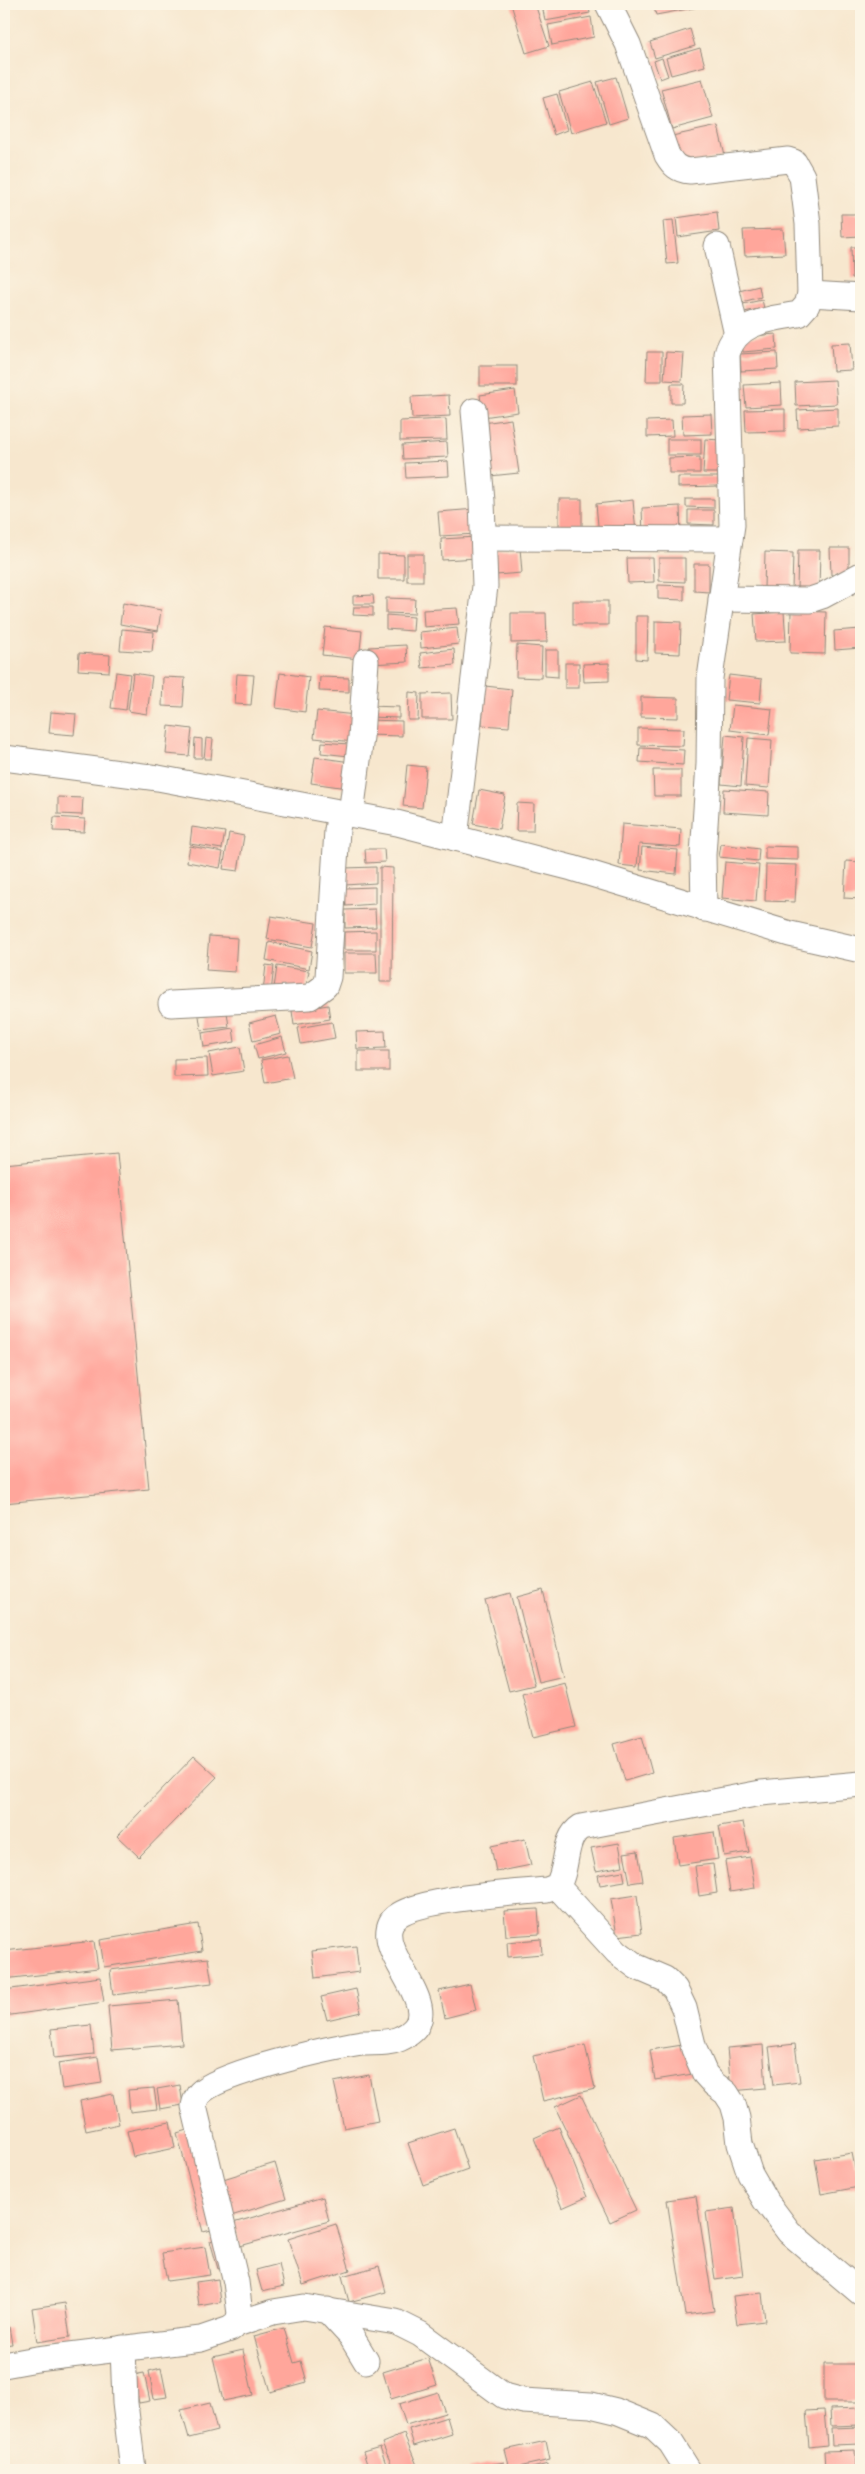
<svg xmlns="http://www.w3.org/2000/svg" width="865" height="2474" font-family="'Libre Caslon Text',serif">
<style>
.building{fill:#ffa69b}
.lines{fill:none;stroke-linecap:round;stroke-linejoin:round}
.minor-casing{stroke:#91897c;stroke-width:27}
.minor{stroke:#fff;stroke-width:25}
</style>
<rect width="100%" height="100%" fill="#fcf5e5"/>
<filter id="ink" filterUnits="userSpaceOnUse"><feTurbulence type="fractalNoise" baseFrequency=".02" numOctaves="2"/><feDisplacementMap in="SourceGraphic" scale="10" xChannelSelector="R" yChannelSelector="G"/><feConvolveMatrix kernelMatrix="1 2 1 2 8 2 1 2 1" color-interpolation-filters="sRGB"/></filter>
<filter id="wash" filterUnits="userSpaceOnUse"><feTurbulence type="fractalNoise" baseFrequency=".0096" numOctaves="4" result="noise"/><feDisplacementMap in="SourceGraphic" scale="20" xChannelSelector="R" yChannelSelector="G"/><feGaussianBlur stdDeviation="1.12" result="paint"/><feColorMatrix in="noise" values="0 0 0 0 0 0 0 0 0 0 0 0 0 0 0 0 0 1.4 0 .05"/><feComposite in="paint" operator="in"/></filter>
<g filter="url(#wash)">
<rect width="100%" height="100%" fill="#f7e7ce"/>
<g id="blocks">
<g class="building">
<polygon points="511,4 535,4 549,46 526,53"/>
<polygon points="542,4 588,4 590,13 545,21"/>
<polygon points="653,4 703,4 704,6 656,15"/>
<polygon points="591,17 594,37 552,45 548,25"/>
<polygon points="690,29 695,46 655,58 650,42"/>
<polygon points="700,48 705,66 671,75 666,58"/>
<polygon points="662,58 668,76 660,79 654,61"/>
<polygon points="616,77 628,118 609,124 597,82"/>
<polygon points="702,79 713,118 672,129 661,89"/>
<polygon points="593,82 606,122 571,133 559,92"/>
<polygon points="557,94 567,130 554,135 543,98"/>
<polygon points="718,126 725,156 679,166 672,136"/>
<polygon points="717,212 719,231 678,237 676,218"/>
<polygon points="841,214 861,214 861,236 842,237"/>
<polygon points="673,220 678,263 667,264 663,221"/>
<polygon points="783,229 785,254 745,256 743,230"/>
<polygon points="851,247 861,247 861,278 852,278"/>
<polygon points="759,286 761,297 742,302 739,291"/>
<polygon points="762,300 764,308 744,312 743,304"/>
<polygon points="776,334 777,349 743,352 742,337"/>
<polygon points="850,343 852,370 833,371 831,344"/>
<polygon points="647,352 662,352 662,381 646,381"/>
<polygon points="666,352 684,353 682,381 664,380"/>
<polygon points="777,352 778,369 741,371 740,354"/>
<rect x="480" y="366" width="37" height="20"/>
<polygon points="835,380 837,404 796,406 795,382"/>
<polygon points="781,383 782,405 746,407 744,385"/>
<polygon points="671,384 684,384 683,403 671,403"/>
<polygon points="515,390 518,412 483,417 480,395"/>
<polygon points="449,395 450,416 412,418 411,397"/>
<polygon points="838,408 838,426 798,428 797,410"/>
<polygon points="785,409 785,431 746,432 745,410"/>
<polygon points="711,414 712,434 683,435 682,415"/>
<polygon points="446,419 447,440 400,441 400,421"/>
<polygon points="511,419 519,473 490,476 483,423"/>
<polygon points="672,420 673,436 647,437 647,421"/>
<rect x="667" y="439" width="34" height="16"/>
<polygon points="705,439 720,440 719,473 703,473"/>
<polygon points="447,442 448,457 403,459 402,445"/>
<polygon points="700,457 700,473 669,473 669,458"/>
<polygon points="448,461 449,476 406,478 405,463"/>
<polygon points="678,477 719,477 719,486 678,487"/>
<rect x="559" y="499" width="23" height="31"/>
<polygon points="686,499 714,499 714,508 686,507"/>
<polygon points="633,500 636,533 599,536 596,504"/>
<polygon points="680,506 681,535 643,536 642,508"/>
<polygon points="476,509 477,534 440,536 438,512"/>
<polygon points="688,510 714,510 714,525 688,524"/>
<polygon points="477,537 478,558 442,560 441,539"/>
<polygon points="520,548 522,573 496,575 494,550"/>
<polygon points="830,548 849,548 849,574 831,575"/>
<polygon points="798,550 820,550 819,590 797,590"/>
<polygon points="765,552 793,553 792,590 764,588"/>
<polygon points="378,554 404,555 404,579 378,579"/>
<rect x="407" y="554" width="16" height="27"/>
<polygon points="627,558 653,558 654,582 628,583"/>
<polygon points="659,558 685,558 685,582 659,581"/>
<polygon points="694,564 709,564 709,592 694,591"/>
<polygon points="658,585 684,586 684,600 658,599"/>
<polygon points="373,595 374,604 353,604 353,596"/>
<polygon points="386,598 415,599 414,614 386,613"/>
<rect x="573" y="601" width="35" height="24"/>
<polygon points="123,603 161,610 158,631 120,624"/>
<polygon points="354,607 373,607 373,616 353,615"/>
<polygon points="457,608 459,624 424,627 423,610"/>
<polygon points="791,611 826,612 825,654 790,653"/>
<polygon points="784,612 786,641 756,642 754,614"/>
<polygon points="511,613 546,613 547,642 511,643"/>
<polygon points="386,615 414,617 413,631 386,629"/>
<polygon points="636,616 648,616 647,660 636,659"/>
<polygon points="655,621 681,622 680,654 655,653"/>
<polygon points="325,627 362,631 359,659 322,655"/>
<polygon points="457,628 459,644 421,648 420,632"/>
<polygon points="122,629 154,632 152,652 120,650"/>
<polygon points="861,629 861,648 835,650 834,631"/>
<polygon points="406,645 407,662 370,664 369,647"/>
<polygon points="517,645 542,647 541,678 516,677"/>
<polygon points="454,649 455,665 422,668 420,653"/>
<polygon points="545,650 558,650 558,677 545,676"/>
<polygon points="79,653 110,655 109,672 78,670"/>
<rect x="565" y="663" width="14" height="25"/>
<polygon points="609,663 609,681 584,682 583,664"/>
<polygon points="116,672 130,674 126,710 111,708"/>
<polygon points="133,673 152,676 147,714 128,711"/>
<polygon points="280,673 309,677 305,712 276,708"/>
<polygon points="237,674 254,675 251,705 235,704"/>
<polygon points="729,675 762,679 760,703 726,700"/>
<polygon points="163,677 185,678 183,707 162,706"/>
<polygon points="320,677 349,678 349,692 319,691"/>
<polygon points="485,686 512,689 509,727 482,725"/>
<polygon points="409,692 419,693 418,720 408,720"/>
<polygon points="451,693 452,719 422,719 422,694"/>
<polygon points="641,697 678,698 678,718 641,717"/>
<polygon points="733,705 772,709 769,735 730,730"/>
<polygon points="369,706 399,707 399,718 369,717"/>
<polygon points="317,711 356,715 354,742 314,738"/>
<polygon points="51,712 76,714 74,735 49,733"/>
<polygon points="367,720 402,721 402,736 367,735"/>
<polygon points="169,726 192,729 189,756 166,754"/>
<polygon points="638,728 684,729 683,746 638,745"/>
<polygon points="725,735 744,737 741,786 721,784"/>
<polygon points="195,738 202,739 202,758 194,758"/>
<polygon points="206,738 213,739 211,759 204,759"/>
<polygon points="748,738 772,740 769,788 745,786"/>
<polygon points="322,742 349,744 349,756 321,753"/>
<polygon points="640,748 684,750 683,765 639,762"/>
<polygon points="315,757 351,762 347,788 311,783"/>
<polygon points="407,765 426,767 422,808 403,806"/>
<polygon points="653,770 681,770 681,796 654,796"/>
<polygon points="724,789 769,792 768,815 723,812"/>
<polygon points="479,790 505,795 499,829 473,824"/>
<polygon points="58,797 83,798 82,815 58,814"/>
<polygon points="517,803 534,804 533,831 516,831"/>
<polygon points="54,817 85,819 84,832 53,831"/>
<polygon points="622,824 681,829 680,847 639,844 637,867 619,865"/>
<polygon points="192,827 225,832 222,849 190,844"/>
<polygon points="229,833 244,836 238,871 223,869"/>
<polygon points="721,844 759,849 758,861 719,857"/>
<polygon points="190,846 223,852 220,868 187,862"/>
<polygon points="765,846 798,847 798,860 765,859"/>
<polygon points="642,847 678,850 676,874 640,870"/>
<polygon points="365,849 384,849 385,862 366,863"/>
<polygon points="846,861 861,862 861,899 844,898"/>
<polygon points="725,862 759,865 756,901 722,898"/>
<polygon points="766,864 797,865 795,902 765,901"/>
<polygon points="376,867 376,883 345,885 344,868"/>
<polygon points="380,867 393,868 392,982 380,982"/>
<polygon points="375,887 375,904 346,906 345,888"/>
<polygon points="375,909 376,927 345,928 345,910"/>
<polygon points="271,916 316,923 312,947 267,939"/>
<polygon points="376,931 376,950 344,950 344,932"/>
<polygon points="209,936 237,938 235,972 206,970"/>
<polygon points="269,942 312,951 309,969 266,960"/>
<polygon points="344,953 376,953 377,973 344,973"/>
<polygon points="266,965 274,966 271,993 263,992"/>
<polygon points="277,966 309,971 305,993 274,988"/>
<polygon points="328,1005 330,1019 294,1025 292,1011"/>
<polygon points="227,1012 229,1027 201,1030 199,1016"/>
<polygon points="276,1016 281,1034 253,1041 249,1023"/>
<polygon points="332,1022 335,1038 301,1044 298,1028"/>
<polygon points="233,1028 235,1042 204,1047 202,1033"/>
<polygon points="385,1031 386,1048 357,1049 356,1032"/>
<polygon points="282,1037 286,1052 258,1059 254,1045"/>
<polygon points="240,1047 244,1071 213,1076 209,1053"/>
<rect x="358" y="1051" width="31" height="20"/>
<polygon points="288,1055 293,1078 265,1083 261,1060"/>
<polygon points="207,1058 208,1076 174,1077 174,1059"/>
<polygon points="117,1153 149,1489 4,1503 4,1164"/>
<polygon points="543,1590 564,1676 538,1682 517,1597"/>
<polygon points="510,1593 534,1685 509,1691 485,1600"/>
<polygon points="565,1683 576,1727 533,1737 522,1694"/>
<polygon points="642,1736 652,1773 625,1781 614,1744"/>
<polygon points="194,1756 217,1777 139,1857 117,1836"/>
<polygon points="743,1822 749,1852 724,1856 719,1826"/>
<polygon points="714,1832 718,1859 678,1865 674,1838"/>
<polygon points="525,1839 531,1865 496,1872 491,1846"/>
<polygon points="619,1843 623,1866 596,1871 591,1848"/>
<polygon points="638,1851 643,1881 630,1883 624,1853"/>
<polygon points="750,1857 755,1888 730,1892 725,1861"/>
<polygon points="713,1864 717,1893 699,1896 695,1866"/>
<polygon points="623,1871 625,1881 600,1885 598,1875"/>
<polygon points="637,1895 642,1933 617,1936 611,1899"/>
<polygon points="538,1909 540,1934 506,1936 504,1911"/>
<polygon points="198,1924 202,1951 104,1967 100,1940"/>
<polygon points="541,1939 542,1954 508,1957 507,1942"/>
<polygon points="94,1941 98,1968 4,1979 4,1951"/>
<polygon points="356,1946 359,1972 315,1978 312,1951"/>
<polygon points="208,1958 212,1983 113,1995 110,1970"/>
<polygon points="100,1977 104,2002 4,2016 4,1990"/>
<polygon points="470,1984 476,2010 445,2018 439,1991"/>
<polygon points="356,1989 361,2012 327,2020 321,1997"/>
<polygon points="178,2000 182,2044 112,2050 108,2006"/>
<polygon points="91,2025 94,2054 54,2058 51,2029"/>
<polygon points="689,2044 693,2074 655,2080 650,2050"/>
<polygon points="795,2044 800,2082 774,2085 769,2047"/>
<polygon points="585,2045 595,2089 543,2101 533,2056"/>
<polygon points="763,2045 766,2088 731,2091 727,2048"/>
<polygon points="98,2057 102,2083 62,2089 58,2063"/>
<polygon points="369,2075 378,2121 344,2128 334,2082"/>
<polygon points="180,2085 183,2105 160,2109 157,2089"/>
<polygon points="154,2088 157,2109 130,2112 128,2090"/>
<polygon points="113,2094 119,2124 86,2131 80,2101"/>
<polygon points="581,2095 636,2210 610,2222 555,2107"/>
<polygon points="170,2122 175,2148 133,2157 127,2131"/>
<polygon points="559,2127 587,2197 562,2208 534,2138"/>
<polygon points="454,2128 468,2169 423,2185 408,2143"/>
<polygon points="190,2129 216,2229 203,2232 177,2133"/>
<polygon points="852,2153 859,2187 821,2194 815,2159"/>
<polygon points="275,2163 286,2199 231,2216 220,2180"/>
<polygon points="696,2196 714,2311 685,2315 667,2200"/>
<polygon points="323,2197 329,2221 240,2246 233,2223"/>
<polygon points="734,2208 743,2276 715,2280 706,2212"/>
<polygon points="336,2224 350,2270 303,2285 288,2239"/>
<polygon points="222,2238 230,2265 218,2269 210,2241"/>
<polygon points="205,2247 210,2275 167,2281 162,2253"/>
<polygon points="279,2264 284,2286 262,2291 256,2270"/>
<polygon points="379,2266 386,2292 349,2302 342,2276"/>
<polygon points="218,2279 221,2302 199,2306 196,2282"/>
<polygon points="762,2293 765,2321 737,2324 733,2296"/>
<polygon points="65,2303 70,2337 37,2342 32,2308"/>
<polygon points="9,2327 12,2344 4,2345 4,2328"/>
<polygon points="284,2328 294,2363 301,2361 307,2382 270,2392 254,2336"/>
<polygon points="243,2350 253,2395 223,2401 213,2357"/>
<polygon points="428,2358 437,2385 391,2399 383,2372"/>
<polygon points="824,2364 861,2364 860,2402 824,2402"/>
<polygon points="161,2368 167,2397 154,2399 149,2371"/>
<polygon points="144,2373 150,2401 139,2403 133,2375"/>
<polygon points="438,2392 445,2413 406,2425 399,2404"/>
<polygon points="210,2403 217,2431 189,2438 181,2410"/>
<polygon points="861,2408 861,2425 831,2426 830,2409"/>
<polygon points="824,2410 827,2445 809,2447 806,2411"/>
<polygon points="447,2417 452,2434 414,2446 409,2429"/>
<polygon points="861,2427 861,2444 832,2445 831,2428"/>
<polygon points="404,2434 419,2470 394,2470 382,2443"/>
<polygon points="546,2441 550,2460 510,2469 505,2450"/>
<polygon points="380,2447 388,2470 369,2470 363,2452"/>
<polygon points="855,2450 856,2470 825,2470 824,2451"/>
<polygon points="504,2462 506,2470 468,2470 468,2469"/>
<polygon points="548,2464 549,2470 524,2470"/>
</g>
</g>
</g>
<g filter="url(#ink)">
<use href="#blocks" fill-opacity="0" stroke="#91897c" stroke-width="1"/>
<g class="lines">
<g class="minor-casing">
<g id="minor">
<path d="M608 4 628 44 667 155C673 165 678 170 690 171L788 160 794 162 802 176 808 224 810 294 807 305 799 314C770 319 736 321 727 354L732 525 710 678 709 764 703 855 704 909"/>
<polyline points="717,246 737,335"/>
<polyline points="810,294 861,297"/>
<polyline points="485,538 730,539"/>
<polyline points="721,599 810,600 822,596 861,575"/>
<polyline points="4,758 158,778 397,823 572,868 790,934 861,950"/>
<polyline points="351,814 361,737 366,661"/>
<polyline points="455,838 485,586 482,501 474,411"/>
<polyline points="171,1004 310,997 325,986 328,977 337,830 340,813"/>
<polyline points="557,1886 617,1952 637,1967 665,1979 675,1989 684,2008 694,2049 705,2074 714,2084 726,2093 733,2104 737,2118 740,2144 750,2174 765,2200 789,2232 861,2293"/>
<polyline points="327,2310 351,2336 366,2361"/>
<polyline points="237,2324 273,2312 304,2307 396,2322 420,2334 504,2396 523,2401 591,2405 616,2411 653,2426 671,2443 688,2470"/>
<polyline points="123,2348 125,2403 133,2470"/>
<path d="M4 2365 37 2359 201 2339 230 2329 237 2324 240 2314 236 2282 194 2106C195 2101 196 2097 200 2093 221 2072 330 2048 362 2043 374 2042 388 2044 399 2039 457 2014 374 1957 391 1923 403 1898 518 1893 547 1890L557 1886C569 1869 562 1839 581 1827L761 1793 861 1784"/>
</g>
</g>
<use href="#minor" class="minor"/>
</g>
</g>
<rect width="865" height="2474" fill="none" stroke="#fcf5e5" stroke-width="20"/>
</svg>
